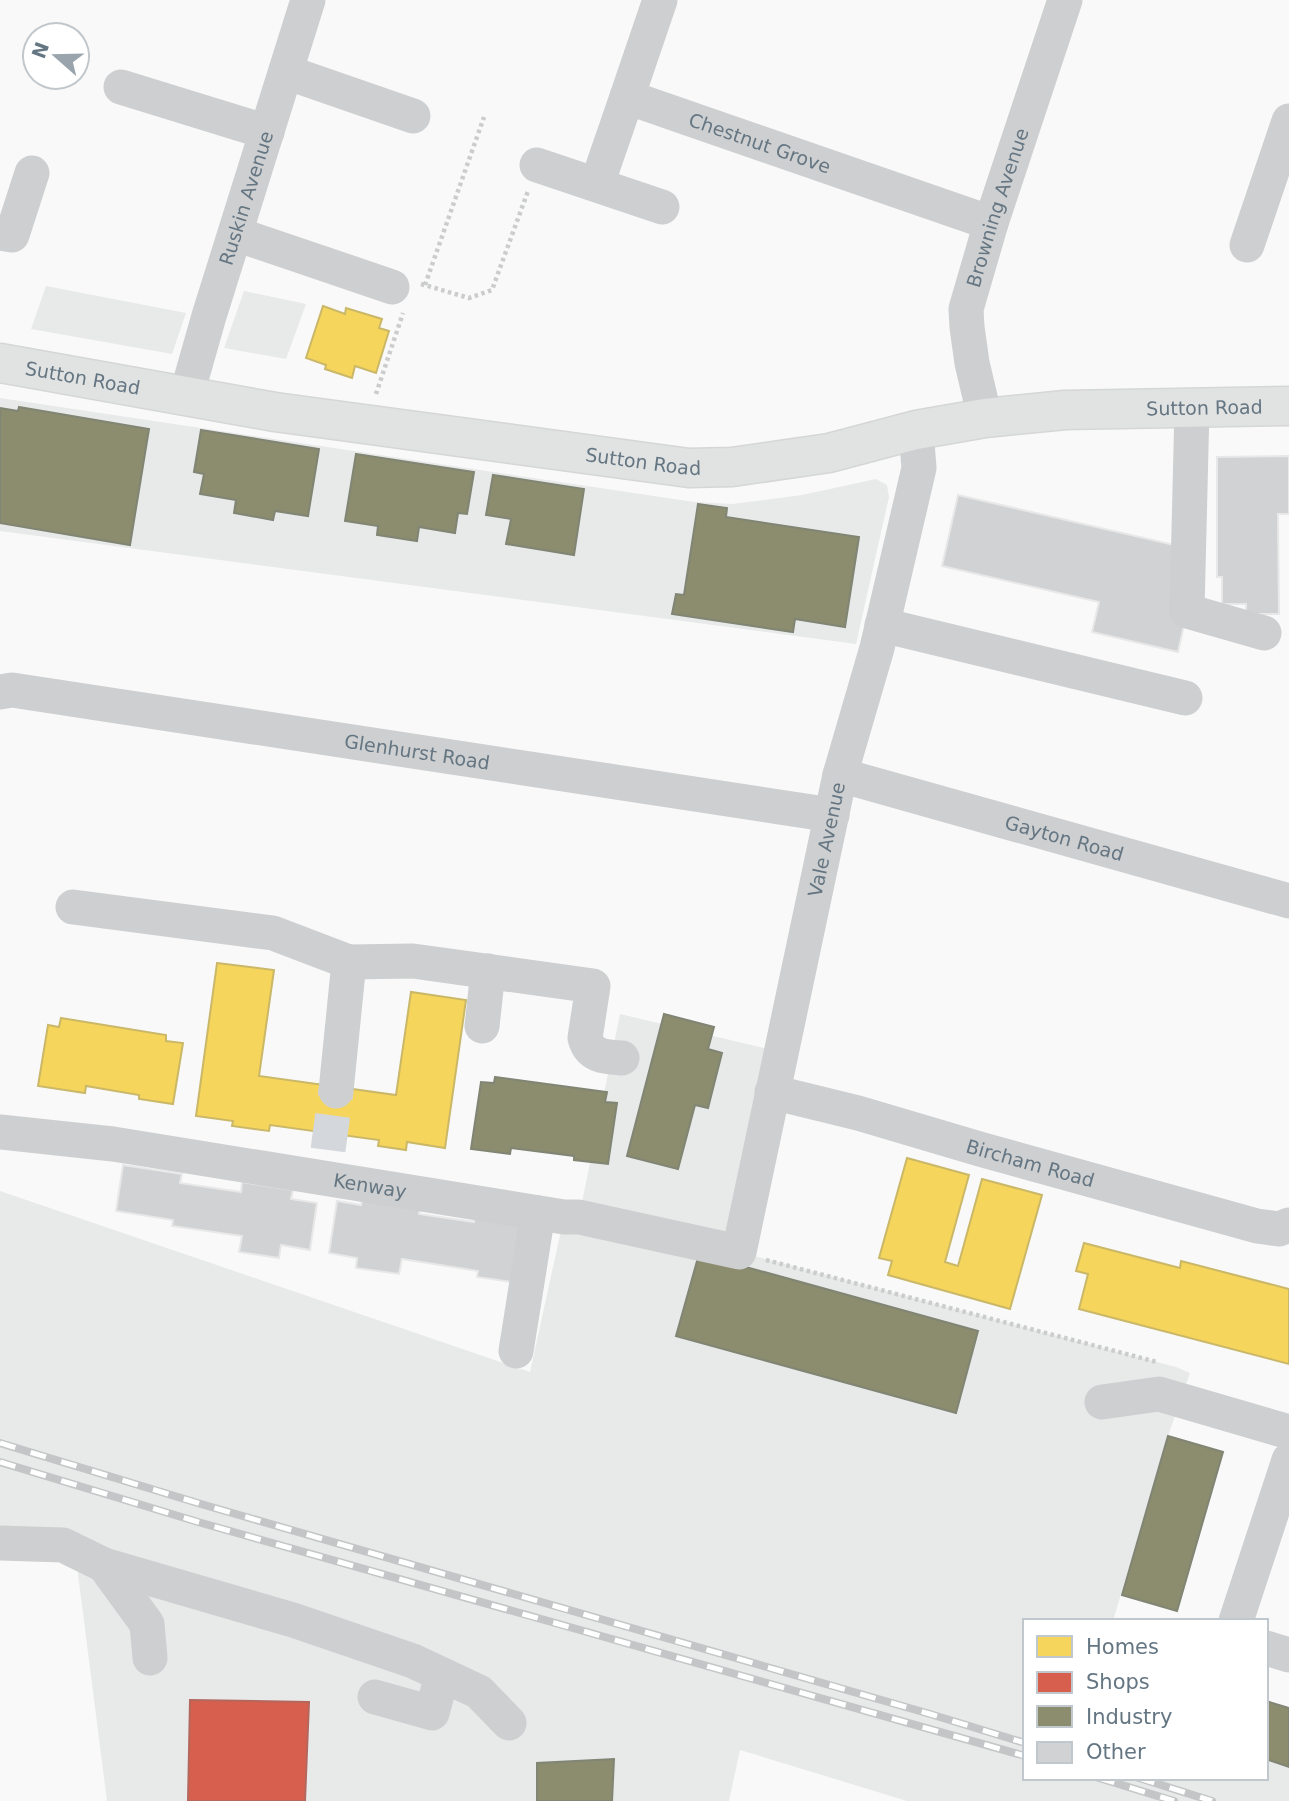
<svg xmlns="http://www.w3.org/2000/svg" width="1289" height="1801" font-family="'DejaVu Sans',sans-serif">
<style>
.built{fill:#e8e9e9}
.homes{fill:#f6d55c;stroke:#cab868;stroke-width:2}
.shops{fill:#d6604d;stroke:#b4675d;stroke-width:2}
.industry{fill:#8c8c6e;stroke:#808574;stroke-width:2}
.building{fill:#d0d2d3;stroke:#e8e8e8;stroke-width:2}
.lines{fill:none;stroke-linecap:round;stroke-linejoin:round}
.minor-tunnel{stroke:#d4d8dc;stroke-width:35;stroke-dasharray:35 18;stroke-linecap:butt}
.major-casing{stroke:#d5d6d7;stroke-width:41}
.path{stroke:#cbcccd;stroke-width:4.5;stroke-dasharray:3.5 3.5;stroke-linecap:butt}
.minor{stroke:#cecfd0;stroke-width:35}
.major{stroke:#e1e2e2;stroke-width:38}
.rail-casing{stroke:#c3c5c6;stroke-width:8}
.rail{stroke:#fff;stroke-width:5;stroke-dasharray:16;stroke-linecap:butt}
.labels{text-anchor:middle;stroke-width:7;stroke-linejoin:round;paint-order:stroke}
.street-label{font-size:19px;fill:#657683;stroke:#fff}
</style>
<rect width="100%" height="100%" fill="#f9f9f9"/>
<g class="built">
<polygon points="46,286 186,313 172,354 31,329"/>
<polygon points="244,291 306,304 286,359 224,348"/>
<polygon points="0,398 694,502 732,504 802,495 876,479 887,485 889,497 856,644 0,531"/>
<polygon points="620,1014 781,1052 739,1252 1176,1367 1190,1373 1168,1436 1113,1621 1025,1621 1025,1778 1266,1778 1266,1759 1289,1767 1289,1801 907,1801 740,1750 729,1801 107,1801 75,1551 0,1543 0,1191 530,1372 564,1217 579,1217"/>
</g>
<g class="homes">
<polygon points="323,306 345,314 346,308 382,319 379,328 389,331 376,373 355,366 352,378 325,369 326,365 306,358"/>
<polygon points="217,963 274,970 259,1076 396,1095 411,992 466,1000 445,1148 407,1142 406,1150 378,1146 379,1140 270,1125 269,1131 232,1126 233,1121 196,1116"/>
<polygon points="61,1018 166,1035 166,1041 183,1043 173,1104 139,1099 139,1095 86,1086 85,1093 38,1086 48,1025 59,1027"/>
<polygon points="907,1158 969,1175 945,1262 958,1266 982,1179 1042,1195 1010,1309 888,1275 892,1261 879,1258"/>
<polygon points="1084,1243 1180,1268 1181,1261 1289,1289 1289,1364 1079,1309 1088,1274 1076,1271"/>
</g>
<polygon class="shops" points="190,1700 309,1702 305,1801 188,1801"/>
<g class="industry">
<polygon points="19,407 149,429 130,545 0,523 0,408 18,411"/>
<polygon points="201,430 319,449 308,516 275,511 273,520 234,513 236,500 200,494 204,474 194,472"/>
<polygon points="356,454 474,472 467,514 458,513 455,533 419,527 417,541 377,535 378,526 345,521"/>
<polygon points="493,475 584,489 574,555 506,544 511,519 486,515"/>
<polygon points="698,504 727,508 726,517 859,537 845,627 795,619 793,632 672,614 676,594 684,595"/>
<polygon points="664,1014 714,1027 708,1049 722,1053 708,1108 695,1105 678,1169 627,1156"/>
<polygon points="495,1077 607,1092 605,1102 617,1103 608,1164 574,1160 574,1156 511,1148 510,1154 471,1149 481,1082 494,1083"/>
<polygon points="699,1254 978,1331 956,1413 676,1336"/>
<polygon points="1168,1436 1223,1452 1177,1611 1122,1595"/>
<polygon points="1266,1701 1289,1708 1289,1767 1266,1759"/>
<polygon points="614,1759 612,1801 537,1801 537,1763"/>
</g>
<g class="building">
<polygon points="1289,456 1289,514 1278,514 1279,614 1246,614 1246,604 1222,604 1222,577 1217,577 1217,457"/>
<polygon points="958,495 1183,547 1185,621 1178,652 1092,632 1099,602 942,566"/>
<polygon points="123,1165 182,1174 180,1183 241,1192 242,1182 293,1190 291,1199 317,1203 310,1250 281,1245 279,1258 239,1252 242,1236 172,1226 173,1220 116,1211"/>
<polygon points="363,1196 421,1205 419,1214 474,1222 475,1212 527,1220 518,1283 477,1277 478,1271 402,1259 399,1274 356,1268 357,1258 329,1253 337,1201 361,1205"/>
</g>
<g class="lines">
<polyline class="minor-tunnel" points="328,1150 336,1091"/>
<g class="major-casing">
<g id="major">
<path id="s8" d="M0 363 275 412 689 468 732 467 829 453 916 430 985 418 1065 410 1289 406"/>
</g>
</g>
<g class="path">
<polyline points="421,284 469,298 492,290 528,191"/>
<polyline points="425,285 484,117"/>
<polyline points="376,394 403,313"/>
<polyline points="766,1260 1157,1362"/>
</g>
<g class="minor">
<path id="s1" d="M660 0 627 97 991 223"/>
<polyline points="286,72 413,116"/>
<polyline points="121,87 267,132"/>
<polyline points="537,165 662,207"/>
<polyline points="597,184 627,97"/>
<polyline points="0,233 12,235 32,173"/>
<polyline points="236,234 392,287"/>
<polyline points="1247,245 1289,121"/>
<path id="s2" d="M186 397 209 316 308 0"/>
<polyline points="1192,408 1187,611 1264,633"/>
<path id="s3" d="M985 418 972 363 967 327 966 309 991 223 1065 0"/>
<polyline points="882,625 1185,698"/>
<path id="s4" d="M0 692 12 690 832 815"/>
<path id="s5" d="M840 775 1289 901"/>
<polyline points="73,907 273,933 349,962 336,1091"/>
<path d="M349 962 413 961 593 986 585 1038C590 1057 606 1057 622 1058"/>
<polyline points="482,1026 488,971"/>
<path id="s6" d="M772 1092 858 1113 983 1150 1257 1226 1279 1229 1289 1225"/>
<path id="s7" d="M0 1132 113 1144 564 1217H579L739 1252 840 775 877 648 919 468 916 430"/>
<polyline points="516,1351 538,1213"/>
<polyline points="1102,1402 1159,1394 1289,1432"/>
<polyline points="0,1543 63,1545 104,1565 293,1620 413,1661 479,1692 509,1723"/>
<polyline points="104,1565 147,1624 150,1658"/>
<polyline points="1236,1621 1289,1460"/>
<polyline points="1266,1648 1289,1655"/>
<polyline points="375,1697 432,1713 442,1675"/>
</g>
<use href="#major" class="major"/>
<g class="rail-casing">
<g id="rail">
<polyline points="0,1443 201,1504 930,1714 1025,1743"/>
<polyline points="0,1462 198,1522 1025,1756"/>
<polyline points="1099,1778 1174,1801"/>
<polyline points="1139,1778 1212,1801"/>
</g>
</g>
<use href="#rail" class="rail"/>
</g>
<g class="labels">
<g class="street-label">
<text dy="7" stroke="none"><textPath href="#s1" startOffset="243">Chestnut Grove</textPath></text>
<text dy="7" stroke="none"><textPath href="#s2" startOffset="208">Ruskin Avenue</textPath></text>
<text dy="7" stroke="none"><textPath href="#s3" startOffset="217">Browning Avenue</textPath></text>
<text dy="7" stroke="none"><textPath href="#s8" startOffset="84">Sutton Road</textPath></text>
<text dy="7" stroke="none"><textPath href="#s8" startOffset="1218">Sutton Road</textPath></text>
<text dy="7" stroke="none"><textPath href="#s8" startOffset="651">Sutton Road</textPath></text>
<text dy="7" stroke="none"><textPath href="#s4" startOffset="422">Glenhurst Road</textPath></text>
<text dy="7" stroke="none"><textPath href="#s5" startOffset="233">Gayton Road</textPath></text>
<text dy="7" stroke="none"><textPath href="#s7" startOffset="1171">Vale Avenue</textPath></text>
<text dy="7" stroke="none"><textPath href="#s6" startOffset="268">Bircham Road</textPath></text>
<text dy="7" stroke="none"><textPath href="#s7" startOffset="374">Kenway</textPath></text>
</g>
</g>
<rect x="1023" y="1619" width="245" height="161" fill="#ffffff" stroke="#c1c8cd" stroke-width="2"/>
<rect x="1037" y="1636" width="35" height="21" fill="#f6d55c" stroke="#c1c8cd" stroke-width="2"/>
<text x="1086" y="1654" font-size="21" fill="#657683">Homes</text>
<rect x="1037" y="1672" width="35" height="21" fill="#d6604d" stroke="#c1c8cd" stroke-width="2"/>
<text x="1086" y="1689" font-size="21" fill="#657683">Shops</text>
<rect x="1037" y="1706" width="35" height="21" fill="#8c8c6e" stroke="#c1c8cd" stroke-width="2"/>
<text x="1086" y="1724" font-size="21" fill="#657683">Industry</text>
<rect x="1037" y="1742" width="35" height="21" fill="#d0d2d3" stroke="#c1c8cd" stroke-width="2"/>
<text x="1086" y="1759" font-size="21" fill="#657683">Other</text>
<g transform="translate(56 56) rotate(290)"><circle r="33" fill="#ffffff" stroke="#c1c8cd" stroke-width="2"/>
<path d="M0-5L12 26L0 18L-12 26Z" fill="#99a4ac"/>
<text y="-10" font-size="19" font-weight="bold" text-anchor="middle" fill="#657683">N</text>
</g>
</svg>
